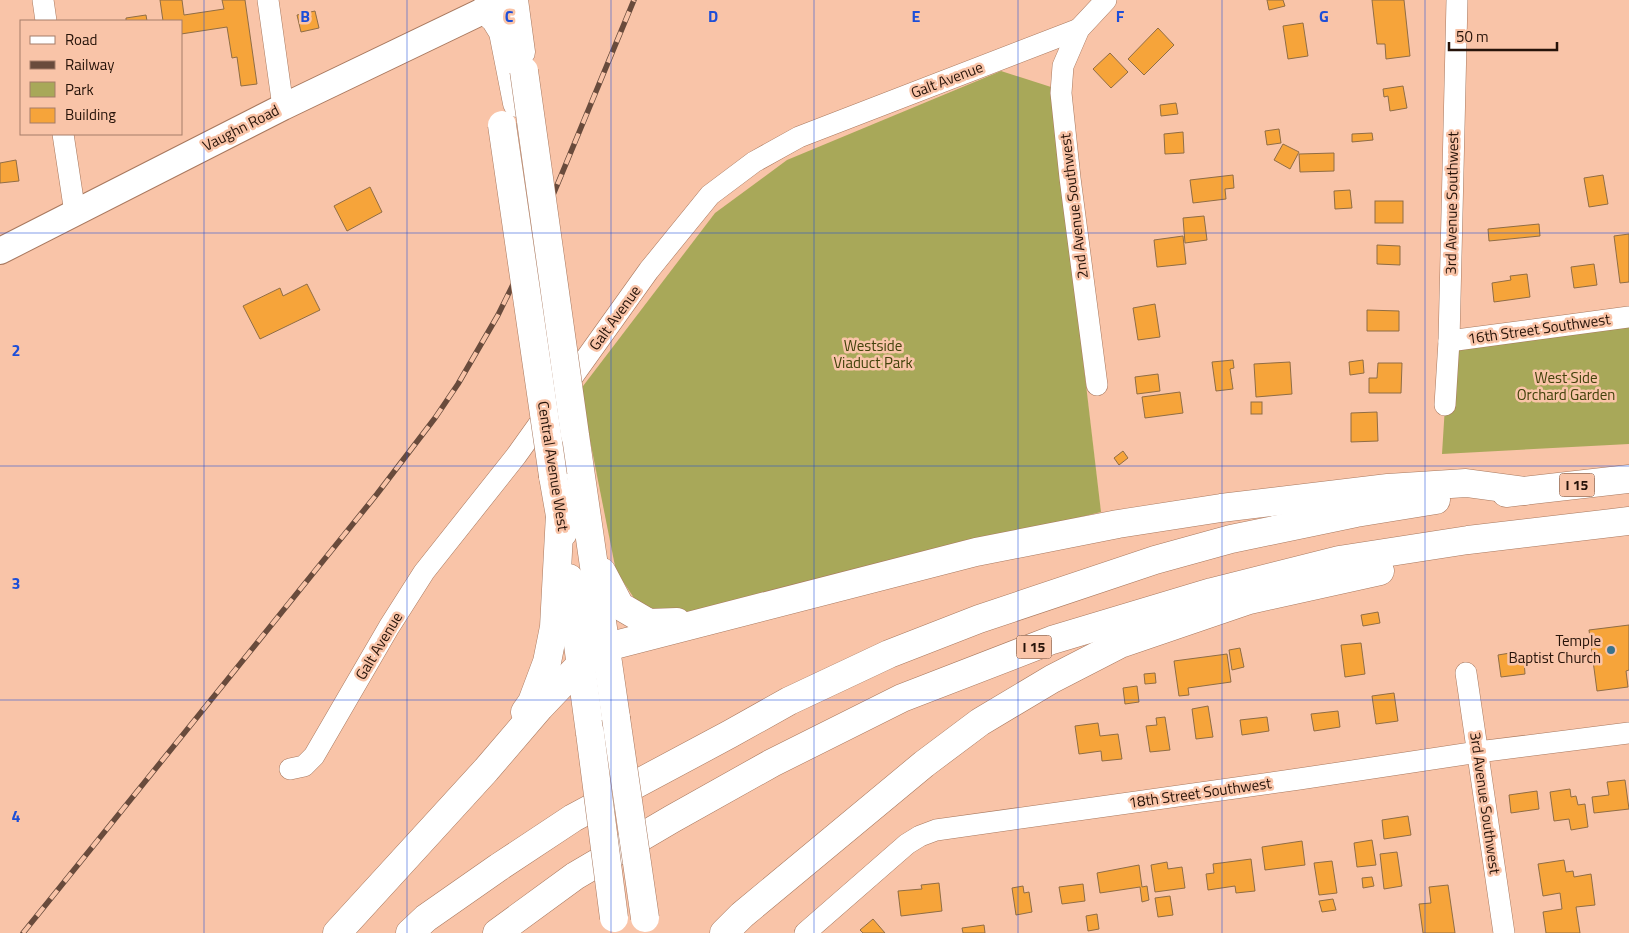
<svg xmlns="http://www.w3.org/2000/svg" width="1629" height="933" font-family="'Titillium Web',sans-serif">
<style>
.green{fill:#a8a859}
.building{fill:#f6a43a;stroke:#906d45}
.lines{fill:none;stroke-linecap:round;stroke-linejoin:round}
.minor-casing{stroke:#a8785e;stroke-width:22}
.major-casing{stroke:#a8785e;stroke-width:28}
.highway-casing{stroke:#a8785e;stroke-width:29}
.minor{stroke:#fff;stroke-width:21}
.major{stroke:#fff;stroke-width:26}
.highway{stroke:#fff;stroke-width:28}
.rail-casing{stroke:#694b3c;stroke-width:5.5}
.rail{stroke:#f9c4a8;stroke-width:4;stroke-dasharray:11;stroke-linecap:butt}
.highway-bridge-casing{stroke:#a8785e;stroke-width:29;stroke-linecap:butt}
.highway-bridge{stroke:#fff;stroke-width:28}
.grid{fill:none;stroke:#1d4ed8;stroke-width:1;stroke-opacity:0.55}
.poi-dot{fill:#3a738c;stroke:#f9c4a8;stroke-width:2}
.labels{text-anchor:middle;stroke-width:5;stroke-linejoin:round;paint-order:stroke}
.shield{fill:#f9c4a8;stroke:#654839;stroke-width:1}
.shield-label{font-size:14px;font-weight:bold;fill:#261309}
.street-label{font-size:15px;fill:#261309;stroke:#f9c4a8}
.park-label{font-size:15px;fill:#42420b;stroke:#f9c4a8}
.poi-label{font-size:15px;fill:#261309;stroke:#f9c4a8;text-anchor:end}
.grid-label{font-size:16px;text-anchor:middle;font-weight:bold;fill:#1d4ed8;stroke:#f9c4a8;stroke-width:5;stroke-linejoin:round;paint-order:stroke}
</style>
<rect width="100%" height="100%" fill="#f9c4a8"/>
<g class="green">
<polygon points="1001,71 1051,87 1101,512 676,617 640,607 616,571 580,390 715,213 787,160"/>
<polygon points="1629,317 1629,444 1442,454 1449,341"/>
</g>
<g class="building">
<polygon points="160,0 182,0 184,15 224,9 222,0 245,0 257,84 241,86 237,57 232,58 227,27 181,34 181,21 163,21"/>
<polygon points="1267,0 1283,0 1285,6 1269,10"/>
<polygon points="1372,0 1404,0 1410,56 1386,59 1385,44 1377,44"/>
<polygon points="315,11 319,28 301,32 297,15"/>
<polygon points="146,15 147,21 126,21 126,18"/>
<polygon points="1303,23 1308,56 1288,59 1283,26"/>
<polygon points="1158,28 1174,45 1144,75 1128,59"/>
<polygon points="1110,53 1128,72 1111,88 1093,69"/>
<polygon points="1403,86 1407,108 1390,111 1388,96 1384,97 1383,89"/>
<polygon points="1176,103 1178,114 1161,116 1160,105"/>
<polygon points="1279,129 1281,143 1267,145 1265,131"/>
<polygon points="1183,132 1184,153 1165,154 1164,134"/>
<polygon points="1372,133 1373,140 1352,142 1352,134"/>
<polygon points="1283,144 1299,152 1290,169 1274,160"/>
<polygon points="1334,153 1334,171 1300,172 1299,154"/>
<polygon points="16,160 19,181 0,183 0,163"/>
<polygon points="1233,175 1234,188 1225,189 1226,199 1193,203 1190,180"/>
<polygon points="1603,175 1608,204 1589,207 1584,178"/>
<polygon points="370,187 382,212 347,231 334,206"/>
<polygon points="1350,190 1352,208 1335,209 1334,191"/>
<rect x="1375" y="201" width="28" height="22"/>
<polygon points="1204,216 1207,240 1185,243 1183,218"/>
<polygon points="1539,224 1540,236 1489,241 1488,229"/>
<polygon points="1629,234 1629,282 1620,283 1614,236"/>
<polygon points="1183,236 1186,264 1157,267 1154,240"/>
<polygon points="1377,245 1400,246 1400,265 1377,264"/>
<polygon points="1594,264 1597,285 1574,288 1571,267"/>
<polygon points="1527,274 1530,297 1494,302 1492,283 1511,280 1510,276"/>
<polygon points="307,284 320,310 260,339 243,306 280,288 283,296"/>
<polygon points="1155,304 1160,337 1138,340 1133,308"/>
<polygon points="1367,310 1399,311 1399,331 1367,331"/>
<polygon points="1233,360 1234,368 1230,369 1233,389 1216,391 1212,362"/>
<polygon points="1363,360 1364,373 1350,375 1349,362"/>
<polygon points="1290,362 1292,394 1256,397 1254,364"/>
<polygon points="1378,363 1402,363 1401,393 1369,393 1369,378 1377,378"/>
<polygon points="1158,374 1160,391 1137,394 1135,377"/>
<polygon points="1180,392 1183,413 1145,418 1142,397"/>
<rect x="1251" y="402" width="11" height="12"/>
<polygon points="1377,412 1378,441 1351,442 1351,413"/>
<polygon points="1123,451 1128,458 1119,465 1114,458"/>
<polygon points="1378,612 1380,623 1363,626 1361,615"/>
<polygon points="1629,625 1629,670 1626,671 1628,687 1597,691 1589,630"/>
<polygon points="1361,643 1365,674 1345,677 1341,645"/>
<polygon points="1240,648 1244,667 1232,670 1229,650"/>
<polygon points="1510,653 1511,662 1524,660 1525,674 1501,677 1498,655"/>
<polygon points="1227,654 1231,682 1188,688 1189,695 1179,696 1174,661"/>
<polygon points="1155,673 1156,683 1145,684 1144,674"/>
<polygon points="1137,686 1139,702 1125,704 1123,688"/>
<polygon points="1394,693 1398,721 1376,724 1372,696"/>
<polygon points="1208,706 1213,737 1196,739 1192,709"/>
<polygon points="1338,711 1340,727 1314,731 1311,714"/>
<polygon points="1165,717 1170,750 1150,752 1146,726 1157,725 1156,718"/>
<polygon points="1267,717 1269,731 1242,735 1240,720"/>
<polygon points="1098,723 1100,736 1118,734 1122,759 1102,761 1101,751 1079,754 1075,726"/>
<polygon points="1625,780 1629,809 1594,813 1592,797 1609,795 1607,782"/>
<polygon points="1570,789 1571,797 1576,796 1578,805 1585,804 1588,827 1571,830 1569,819 1554,821 1550,792"/>
<polygon points="1537,791 1539,809 1511,813 1509,795"/>
<polygon points="1408,816 1411,835 1384,839 1382,820"/>
<polygon points="1372,840 1376,865 1357,867 1354,843"/>
<polygon points="1302,841 1305,865 1265,870 1262,847"/>
<polygon points="1397,852 1402,886 1384,889 1380,854"/>
<polygon points="1251,859 1255,891 1236,893 1235,886 1208,890 1206,874 1214,873 1213,864"/>
<polygon points="1564,860 1566,872 1573,871 1574,877 1591,874 1595,905 1576,907 1580,933 1546,933 1543,912 1562,909 1560,893 1543,896 1538,864"/>
<polygon points="1332,861 1337,893 1319,895 1314,863"/>
<polygon points="1167,862 1168,869 1182,867 1185,888 1155,892 1151,865"/>
<polygon points="1139,865 1142,887 1147,886 1149,900 1142,902 1140,887 1100,893 1097,873"/>
<polygon points="1372,877 1374,886 1363,888 1362,878"/>
<polygon points="939,883 942,911 901,916 898,891 922,889 921,885"/>
<polygon points="1083,884 1085,901 1062,904 1059,887"/>
<polygon points="1448,885 1455,933 1423,933 1419,904 1431,903 1429,887"/>
<polygon points="1023,886 1024,893 1029,892 1032,912 1016,915 1012,888"/>
<polygon points="1170,896 1173,915 1158,917 1155,898"/>
<polygon points="1333,899 1336,910 1322,912 1319,901"/>
<polygon points="1097,914 1099,929 1088,931 1086,916"/>
<polygon points="873,919 885,933 863,933 860,930"/>
<polygon points="984,925 985,933 963,933 962,928"/>
</g>
<g class="lines">
<g class="minor-casing">
<g id="minor">
<polyline points="43,0 46,21"/>
<polyline points="268,0 283,107"/>
<polyline points="63,134 75,213"/>
<polyline points="1449,341 1629,317"/>
<polyline points="1097,385 1070,178 1061,93 1063,66 1079,29 1106,0"/>
<polyline points="1445,405 1449,341 1457,0"/>
<polyline points="1466,673 1504,933"/>
<polyline points="290,769 304,766 314,756 389,627 424,572 516,456 649,270 710,195 754,162 799,137 1079,29"/>
<polyline points="805,933 907,844 920,836 936,830 1299,779 1478,752 1629,733"/>
</g>
</g>
<g class="major-casing">
<polyline id="major" points="0,251 283,107 485,10"/>
</g>
<g class="highway-casing">
<g id="highway">
<polyline points="493,0 485,10 495,19 503,32 517,103"/>
<polyline points="514,0 521,52"/>
<polyline points="575,435 616,718"/>
<polyline points="553,476 563,533"/>
<polyline points="1506,493 1629,479"/>
<polyline points="602,572 620,606 649,623 677,622"/>
<polyline points="569,578 590,733"/>
<polyline points="525,712 532,702 547,662 554,627 560,514"/>
<polyline points="337,933 486,770 540,707 580,665 607,647 976,552 1118,524 1221,508 1388,488 1466,483 1525,491"/>
<polyline points="410,933 426,918 499,867 573,818 730,734 789,701 889,654 979,619 1155,560 1231,539 1356,513 1436,500"/>
<polyline points="497,933 575,876 672,819 772,763 902,698 1052,640 1212,592 1339,560 1468,540 1629,521"/>
<polyline points="724,933 742,915 924,764 980,722 1052,679 1120,644 1249,600 1380,571"/>
</g>
</g>
<use href="#minor" class="minor"/>
<use href="#major" class="major"/>
<use href="#highway" class="highway"/>
<g class="rail-casing">
<polyline id="rail" points="23,933 377,494 435,418 458,384 498,315 531,248 634,0"/>
</g>
<use href="#rail" class="rail"/>
<g class="highway-bridge-casing">
<g id="highway-bridge">
<polyline points="524,71 575,435"/>
<polyline points="502,125 553,476"/>
<polyline points="616,718 645,918"/>
<polyline points="590,733 614,918"/>
</g>
</g>
<use href="#highway-bridge" class="highway-bridge"/>
</g>
<path class="grid" d="M204 0V933M407 0V933M611 0V933M814 0V933M1018 0V933M1222 0V933M1425 0V933M0 233H1629M0 466H1629M0 700H1629"/>
<circle class="poi-dot" cx="1611" cy="650" r="5"/>
<g class="labels">
<g class="shield">
<rect x="1559.5" y="473.5" width="35" height="23" rx="4"/>
<rect x="1016.5" y="635.5" width="35" height="23" rx="4"/>
</g>
<g class="shield-label">
<text x="1577" y="490">I 15</text>
<text x="1034" y="652">I 15</text>
</g>
<g class="street-label">
<text transform="translate(947 80) rotate(-21)" y="5">Galt Avenue</text>
<text transform="translate(241 128) rotate(-27)" y="5">Vaughn Road</text>
<text transform="translate(1452 203) rotate(-89)" y="5">3rd Avenue Southwest</text>
<text transform="translate(1074 206) rotate(-97)" y="5">2nd Avenue Southwest</text>
<text transform="translate(615 318) rotate(-54)" y="5">Galt Avenue</text>
<text transform="translate(1539 329) rotate(-8)" y="5">16th Street Southwest</text>
<text transform="translate(553 466) rotate(81)" y="5">Central Avenue West</text>
<text transform="translate(379 646) rotate(-59)" y="5">Galt Avenue</text>
<text transform="translate(1200 793) rotate(-8)" y="5">18th Street Southwest</text>
<text transform="translate(1485 803) rotate(82)" y="5">3rd Avenue Southwest</text>
</g>
<g class="park-label">
<text x="873" y="351">Westside<tspan x="873" dy="17">Viaduct Park</tspan></text>
<text x="1566" y="383">West Side<tspan x="1566" dy="17">Orchard Garden</tspan></text>
</g>
<g class="poi-label">
<text x="1601" y="646">Temple<tspan x="1601" dy="17">Baptist Church</tspan></text>
</g>
</g>
<g class="grid-label">
<text x="305" y="22">B</text>
<text x="509" y="22">C</text>
<text x="713" y="22">D</text>
<text x="916" y="22">E</text>
<text x="1120" y="22">F</text>
<text x="1324" y="22">G</text>
<text x="16" y="356">2</text>
<text x="16" y="589">3</text>
<text x="16" y="822">4</text>
</g>
<rect x="20" y="20" width="162" height="115" fill="#f9c4a8" stroke="#a57d68"/>
<rect x="30" y="36" width="25" height="8" fill="#ffffff" stroke="#a57d68"/>
<text x="65" y="45" font-size="15" fill="#261309">Road</text>
<rect x="30" y="61" width="25" height="8" fill="#694b3c" stroke="#a57d68"/>
<text x="65" y="70" font-size="15" fill="#261309">Railway</text>
<rect x="30" y="82" width="25" height="15" fill="#a8a859" stroke="#a57d68"/>
<text x="65" y="95" font-size="15" fill="#261309">Park</text>
<rect x="30" y="108" width="25" height="15" fill="#f6a43a" stroke="#a57d68"/>
<text x="65" y="120" font-size="15" fill="#261309">Building</text>
<path d="M1449 42v8h108v-8" fill="none" stroke="#261309" stroke-width="2.5"/>
<text x="1456" y="42" font-size="15" fill="#261309" stroke="#f9c4a8" stroke-width="4" paint-order="stroke">50 m</text>
</svg>
